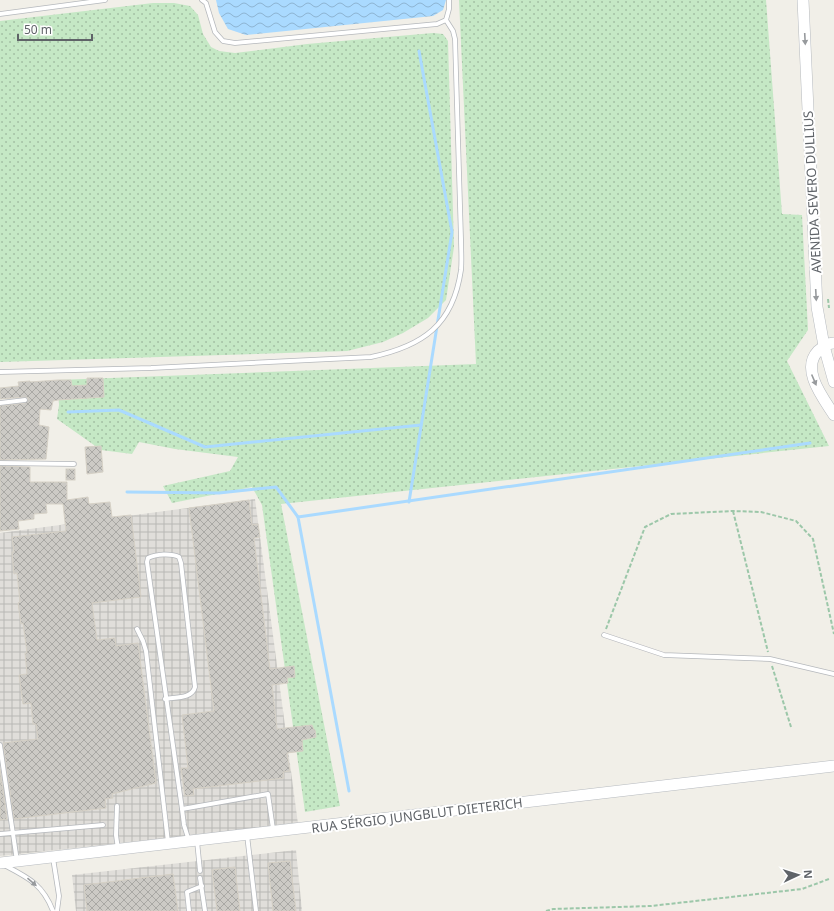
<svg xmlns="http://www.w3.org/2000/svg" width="834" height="911" font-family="'Noto Sans',sans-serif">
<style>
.industrial{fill:url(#industrial-grid)}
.grass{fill:url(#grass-dots)}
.water{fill:url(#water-waves)}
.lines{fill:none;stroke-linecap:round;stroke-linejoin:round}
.stream{stroke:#aadaff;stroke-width:3}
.building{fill:url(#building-cross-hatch);stroke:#d6d1c6}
.lane-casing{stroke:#b5b8bc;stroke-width:5.5}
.secondary-casing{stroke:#b6babf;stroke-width:12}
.path{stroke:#9cc7a9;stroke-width:2;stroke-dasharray:4 2;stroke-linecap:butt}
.lane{stroke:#fff;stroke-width:4}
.secondary{stroke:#fff;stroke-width:11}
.oneway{fill:#979a9d}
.labels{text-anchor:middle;stroke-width:4;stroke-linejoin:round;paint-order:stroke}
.street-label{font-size:13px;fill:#5f6368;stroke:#fff}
</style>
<defs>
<pattern id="industrial-grid" width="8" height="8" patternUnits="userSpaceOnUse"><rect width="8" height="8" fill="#e0deda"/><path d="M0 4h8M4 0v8" fill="none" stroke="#b9b8b5"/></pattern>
<pattern id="grass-dots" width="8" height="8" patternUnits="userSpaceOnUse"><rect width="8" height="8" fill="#c5e8c5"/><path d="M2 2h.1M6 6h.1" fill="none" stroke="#a3c0a4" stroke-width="1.8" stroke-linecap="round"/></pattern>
<pattern id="water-waves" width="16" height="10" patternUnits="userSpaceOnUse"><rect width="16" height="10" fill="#aadaff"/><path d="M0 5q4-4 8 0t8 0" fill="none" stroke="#8eb4d2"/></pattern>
<pattern id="building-cross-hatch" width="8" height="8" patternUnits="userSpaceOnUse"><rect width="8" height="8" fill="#cccac5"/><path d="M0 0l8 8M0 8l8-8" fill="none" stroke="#a9a8a4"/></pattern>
</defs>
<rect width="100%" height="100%" fill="#f1efe8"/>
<g class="industrial">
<polygon points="255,499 298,824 0,856 0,533"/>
<polygon points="296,850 302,911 76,911 72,875"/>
</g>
<g class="grass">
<polygon points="459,0 766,0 782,214 802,215 808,330 787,361 829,446 281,504 340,806 305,812 262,505 252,487 172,503 163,486 230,471 238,457 175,449 139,442 132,454 101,450 57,419 59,405 58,380 476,364"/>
<polygon points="153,3 174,3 190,6 198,15 203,34 211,47 219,51 235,53 307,44 433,33 443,34 448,41 454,247 446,300 428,318 403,333 383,342 347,351 0,362 0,21"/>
</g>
<polygon class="water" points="216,0 446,0 443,10 433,16 246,35 228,29 219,13"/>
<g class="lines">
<g class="stream">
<polyline points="68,412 119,410 205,447 421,425"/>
<polyline points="127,492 219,493 276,487 298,517"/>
<polyline points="409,502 452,232 419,51"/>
<polyline points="349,791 298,517 810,443"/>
</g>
</g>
<g class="building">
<polygon points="87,378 103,378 104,397 58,400 53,401 51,410 40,409 39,425 49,427 46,459 0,460 0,406 25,403 28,400 28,398 25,397 0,399 0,388 19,386 18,382 30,381 30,382 58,380 71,380 72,386 87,385"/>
<polygon points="101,446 103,472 87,474 85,447"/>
<polygon points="0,466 30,467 30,482 67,482 67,500 88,497 89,504 110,502 112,517 131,515 141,597 92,603 97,640 115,638 116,646 138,643 156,783 112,794 113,798 105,799 106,808 14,819 3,743 38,739 36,724 33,724 31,703 23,704 19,675 27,674 25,653 27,653 23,623 21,624 18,603 20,602 17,573 14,574 12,552 14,552 12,537 66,531 63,504 46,504 47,513 34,514 34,519 18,521 19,529 0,531"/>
<rect x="66" y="469" width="9" height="11"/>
<polygon points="249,500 252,525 258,524 260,537 254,538 270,669 294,666 295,677 287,678 288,683 272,685 277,729 312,725 314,730 315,730 316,737 302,740 303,751 287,753 290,771 283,772 284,778 193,789 194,795 185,796 181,768 188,768 182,715 214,711 189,508"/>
<polygon points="0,769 7,819 0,820"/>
<polygon points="290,861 296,911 273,911 268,863"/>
<polygon points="235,867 240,911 217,911 212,870"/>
<polygon points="173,874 178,911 87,911 84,885"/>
</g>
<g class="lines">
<g class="lane-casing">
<g id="lane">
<polyline points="202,0 206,3 215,32 223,41 235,43 437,24 446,20 449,9 449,0"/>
<polyline points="0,14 105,0"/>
<path d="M0 372 151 368 371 357C423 346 453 325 461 270 462 260 461 249 461 239L455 39 453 31 446 20"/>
<polyline points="0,403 25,400"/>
<polyline points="0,463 74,464"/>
<polyline points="137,629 143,641 146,651 168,842"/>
<polyline points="604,635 664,655 770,659 834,674"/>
<path d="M165 699C175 697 192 699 195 687L181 563 179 557C171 553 156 554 148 558L147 562 182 809 184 825 189 841"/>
<polyline points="0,745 17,861"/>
<polyline points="117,806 116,835 118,849"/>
<polyline points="182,809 268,794 273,829"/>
<polyline points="0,834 103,825"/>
<polyline points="247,835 256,911"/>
<polyline points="197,841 200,871"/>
<polyline points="53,858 59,896 57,911"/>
<path d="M6 866C29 878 43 885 53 911"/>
<polyline points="200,878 205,911"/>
<polyline points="189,911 187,892 202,886"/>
</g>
</g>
<g class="secondary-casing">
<g id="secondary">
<polyline points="803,0 817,307 824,346 834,382"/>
<path d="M834 343C827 343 823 347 818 351 800 370 824 399 834 415"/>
<polyline points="0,863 834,766"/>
</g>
</g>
<g class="path">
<polyline points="828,299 829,308"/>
<polyline points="733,511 768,652"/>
<polyline points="606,629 645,527 671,514 733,511 761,512 796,521 813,539 834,634"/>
<polyline points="772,666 791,727"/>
<polyline points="546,911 553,909 651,906 802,889 829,879"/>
</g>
<use href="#lane" class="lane"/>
<use href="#secondary" class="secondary"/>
</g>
<defs><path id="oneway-solid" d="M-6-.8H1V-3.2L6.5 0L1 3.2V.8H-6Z"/></defs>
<g class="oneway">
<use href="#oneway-solid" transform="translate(805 39) rotate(87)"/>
<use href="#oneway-solid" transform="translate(816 295) rotate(87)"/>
<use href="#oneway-solid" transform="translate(814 380) rotate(67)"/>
<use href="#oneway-solid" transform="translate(32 882) rotate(41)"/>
</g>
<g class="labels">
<g class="street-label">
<text transform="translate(812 192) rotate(-93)" y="5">AVENIDA SEVERO DULLIUS</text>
<text transform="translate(417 815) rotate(-7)" y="5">RUA SÉRGIO JUNGBLUT DIETERICH</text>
</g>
</g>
<g transform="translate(798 875) rotate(86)" stroke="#ffffff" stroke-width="3" paint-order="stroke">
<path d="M0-3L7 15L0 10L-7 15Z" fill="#5f6368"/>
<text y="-6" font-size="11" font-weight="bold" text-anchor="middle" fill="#5f6368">N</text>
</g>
<path d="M18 34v6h74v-6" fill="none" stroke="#5f6368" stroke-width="2"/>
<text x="24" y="34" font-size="12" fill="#5f6368" stroke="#ffffff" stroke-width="3" paint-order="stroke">50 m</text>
</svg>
